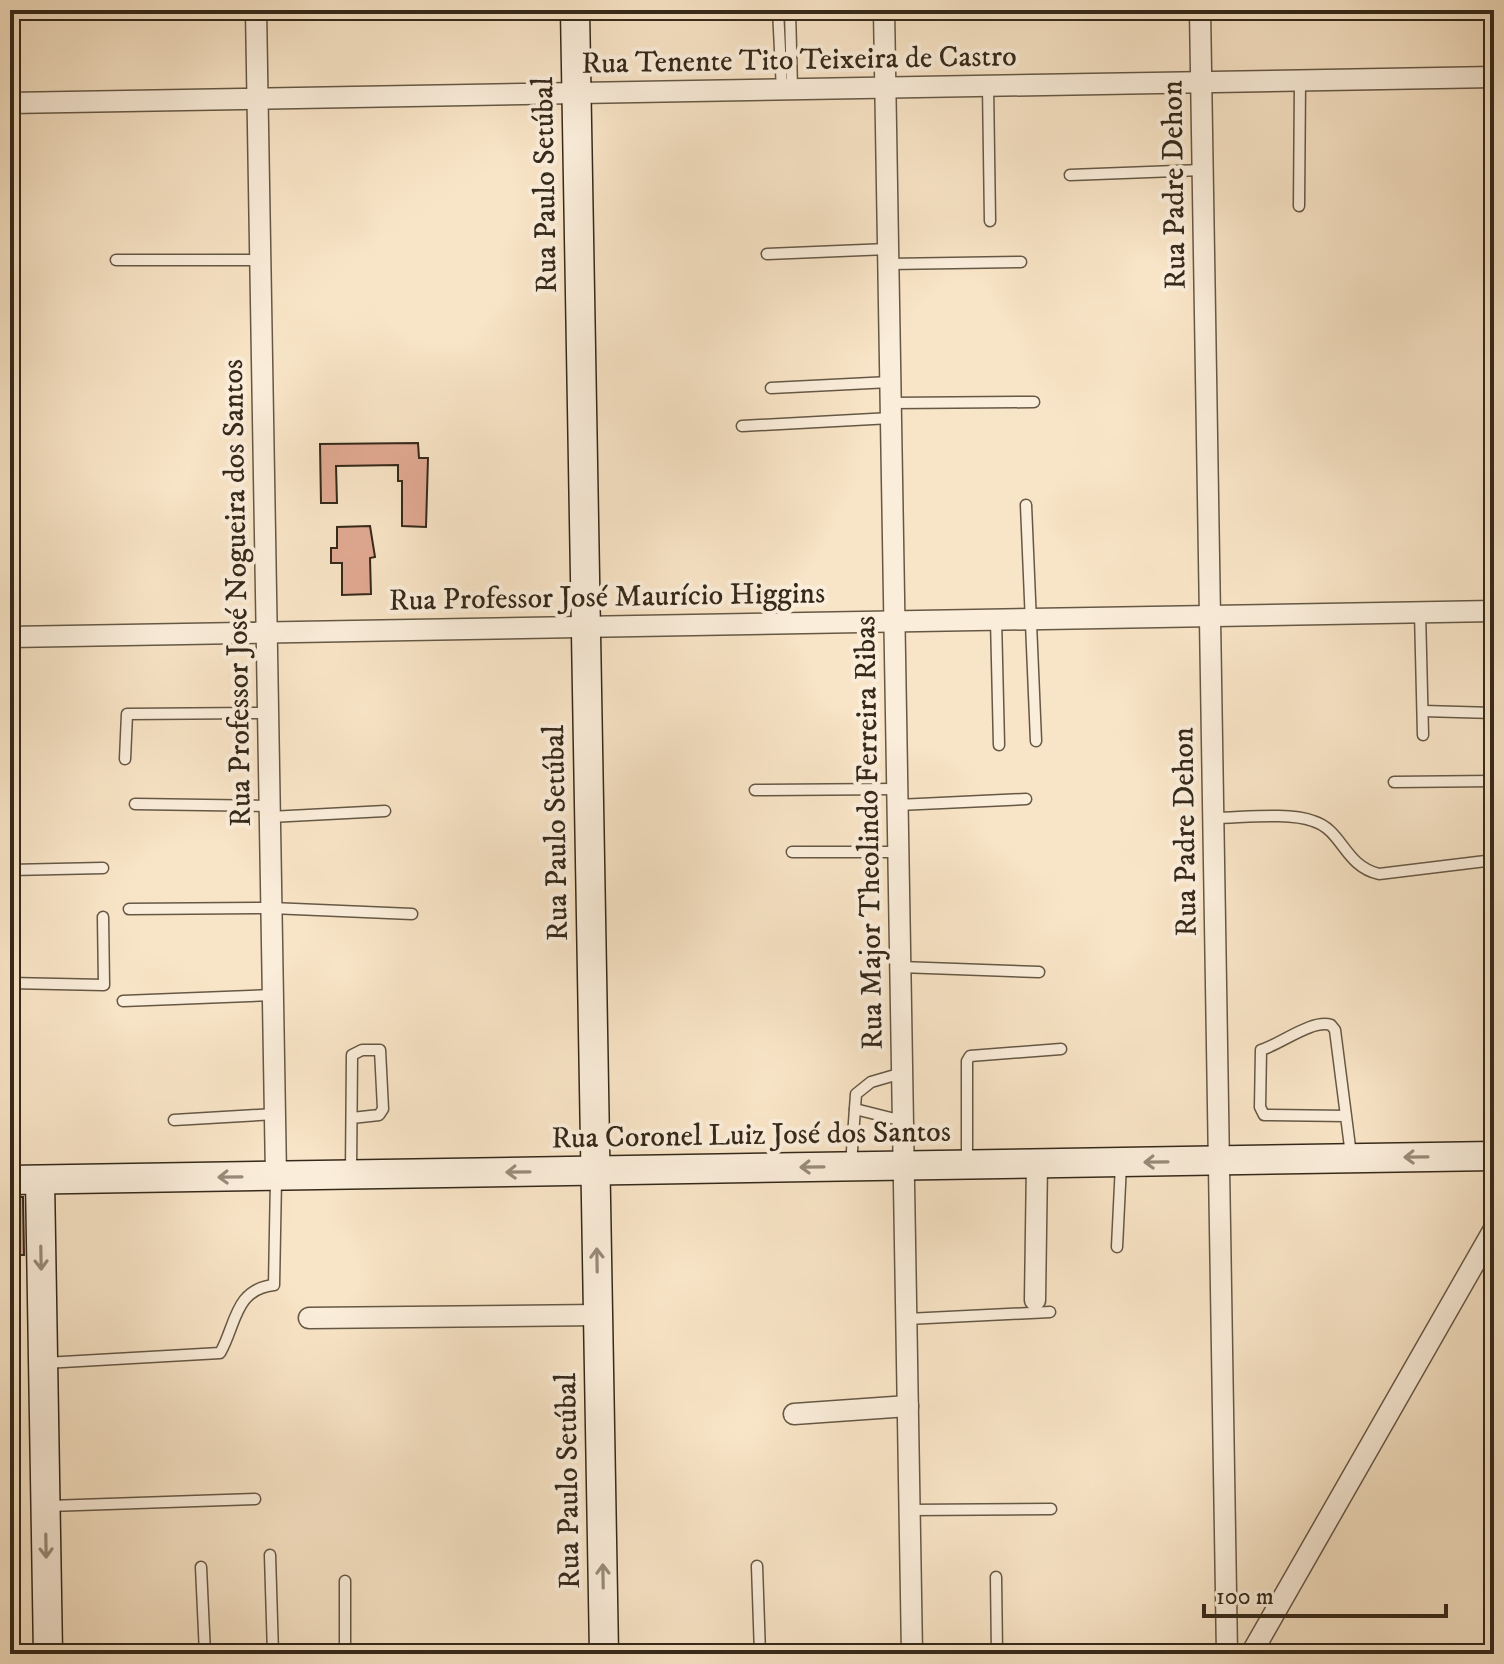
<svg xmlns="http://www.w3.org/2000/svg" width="1504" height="1664" font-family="'IM FELL DW Pica',serif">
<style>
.building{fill:#e1a992;stroke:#35291a;stroke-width:2}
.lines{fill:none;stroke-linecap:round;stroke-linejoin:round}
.lane-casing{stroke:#665845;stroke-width:13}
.street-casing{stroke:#665845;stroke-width:23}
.secondary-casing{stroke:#35291a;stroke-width:31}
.lane{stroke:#faedda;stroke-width:10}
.street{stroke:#faedda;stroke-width:20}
.secondary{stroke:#faedda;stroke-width:28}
.oneway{stroke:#988b7a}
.labels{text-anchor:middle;stroke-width:8;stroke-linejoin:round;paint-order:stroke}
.street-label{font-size:30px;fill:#35291a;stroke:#faedda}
</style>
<rect width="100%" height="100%" fill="#f8e4c6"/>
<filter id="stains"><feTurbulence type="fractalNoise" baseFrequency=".0025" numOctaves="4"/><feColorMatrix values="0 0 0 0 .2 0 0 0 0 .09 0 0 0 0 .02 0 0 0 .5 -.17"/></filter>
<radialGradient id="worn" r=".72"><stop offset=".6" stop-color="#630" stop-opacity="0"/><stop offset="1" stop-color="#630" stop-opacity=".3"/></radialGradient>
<g class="building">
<polygon points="418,443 419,458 428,458 426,527 402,526 402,481 398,481 398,465 336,466 337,503 321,503 320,444"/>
<polygon points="370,526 375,557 370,558 371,594 342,595 342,563 331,563 331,548 337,548 337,527"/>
<polygon points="10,1197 23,1197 24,1255 10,1255"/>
</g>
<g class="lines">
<g class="lane-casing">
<g id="lane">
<polyline points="778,10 782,90"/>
<polyline points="790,10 792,89"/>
<polyline points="988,86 990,221"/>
<polyline points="1070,175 1202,170"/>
<polyline points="1299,206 1300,81"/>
<polyline points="767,254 888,249"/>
<polyline points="116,260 260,260"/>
<polyline points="888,264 1021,262"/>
<polyline points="771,388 890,382"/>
<polyline points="890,403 1034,402"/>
<polyline points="742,426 891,418"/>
<polyline points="1026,505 1036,741"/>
<polyline points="1420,612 1423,735"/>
<polyline points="996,619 999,745"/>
<polyline points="1423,711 1494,713"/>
<polyline points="125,759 127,714 268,713"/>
<polyline points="1394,782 1494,781"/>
<polyline points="755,790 897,789"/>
<polyline points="135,804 269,806"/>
<polyline points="898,805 1026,799"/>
<polyline points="270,817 385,811"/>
<path d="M1213 818C1241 818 1288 812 1313 821 1343 830 1344 866 1379 874L1494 860"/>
<polyline points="792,852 898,852"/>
<polyline points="10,870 103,868"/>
<polyline points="129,909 271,908 412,914"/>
<polyline points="900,967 1039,972"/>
<polyline points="10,983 104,985 103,917"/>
<polyline points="123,1001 273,995"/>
<polyline points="855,1109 903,1121"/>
<path d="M1346 1116 1264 1115 1260 1107 1261 1050C1281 1044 1312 1019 1331 1025L1335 1030 1351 1155"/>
<polyline points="174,1120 275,1114"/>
<polyline points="967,1162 967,1061 970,1056 1061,1049"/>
<polyline points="851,1165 856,1094 871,1082 902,1073"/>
<polyline points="351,1172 352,1055 362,1050 380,1050 383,1109 379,1115 352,1118"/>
<polyline points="1117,1247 1121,1164"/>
<polyline points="907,1319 1050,1312"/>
<path d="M45 1363 220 1353C236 1326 234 1289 274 1285L276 1179"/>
<polyline points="49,1506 255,1499"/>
<polyline points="910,1510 1051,1509"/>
<polyline points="270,1555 273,1654"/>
<polyline points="757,1566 760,1654"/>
<polyline points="201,1567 205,1654"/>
<polyline points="996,1577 997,1654"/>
<polyline points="345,1581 345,1654"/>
</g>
</g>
<g class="street-casing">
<g id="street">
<polyline points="256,10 276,1176"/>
<polyline points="884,10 912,1654"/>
<polyline points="1200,10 1227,1654"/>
<polyline points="10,103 1494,77"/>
<polyline points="10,637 1494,611"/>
<polyline points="1035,1300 1037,1163"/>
<polyline points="309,1318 598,1315"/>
<polyline points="794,1414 908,1406"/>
<polyline points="1251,1654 1494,1229"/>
</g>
</g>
<g class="secondary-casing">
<g id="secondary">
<polyline points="575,10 604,1654"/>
<polyline points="10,1180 1494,1156"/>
<polyline points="40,1180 48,1654"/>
</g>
</g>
<use href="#lane" class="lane"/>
<use href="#street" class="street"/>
<use href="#secondary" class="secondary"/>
</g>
<defs><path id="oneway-shaft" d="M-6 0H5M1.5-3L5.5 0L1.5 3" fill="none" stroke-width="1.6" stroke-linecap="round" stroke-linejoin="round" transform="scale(2)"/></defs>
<g class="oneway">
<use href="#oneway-shaft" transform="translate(1416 1157) rotate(179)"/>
<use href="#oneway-shaft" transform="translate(1156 1162) rotate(179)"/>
<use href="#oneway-shaft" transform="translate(812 1167) rotate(179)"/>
<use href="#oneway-shaft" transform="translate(518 1172) rotate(179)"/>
<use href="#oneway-shaft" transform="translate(230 1177) rotate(179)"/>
<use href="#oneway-shaft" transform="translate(41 1258) rotate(89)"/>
<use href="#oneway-shaft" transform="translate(597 1260) rotate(-91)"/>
<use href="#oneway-shaft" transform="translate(46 1546) rotate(89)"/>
<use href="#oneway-shaft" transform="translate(603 1576) rotate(-91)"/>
</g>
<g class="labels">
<g class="street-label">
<text transform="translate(799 59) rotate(-1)" y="10">Rua Tenente Tito Teixeira de Castro</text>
<text transform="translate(544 185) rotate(-91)" y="10">Rua Paulo Setúbal</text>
<text transform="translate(1173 185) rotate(-91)" y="10">Rua Padre Dehon</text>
<text transform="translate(236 593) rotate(-91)" y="10">Rua Professor José Nogueira dos Santos</text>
<text transform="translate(607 596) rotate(-1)" y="10">Rua Professor José Maurício Higgins</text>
<text transform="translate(1184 832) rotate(-91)" y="10">Rua Padre Dehon</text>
<text transform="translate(555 833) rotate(-91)" y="10">Rua Paulo Setúbal</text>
<text transform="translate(868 833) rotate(-91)" y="10">Rua Major Theolindo Ferreira Ribas</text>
<text transform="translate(751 1134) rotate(-1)" y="10">Rua Coronel Luiz José dos Santos</text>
<text transform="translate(567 1481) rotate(-91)" y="10">Rua Paulo Setúbal</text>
</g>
</g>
<rect width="1504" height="1664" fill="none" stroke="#f8e4c6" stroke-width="40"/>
<rect x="12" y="12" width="1480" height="1640" fill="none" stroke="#35291a" stroke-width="4"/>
<rect x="20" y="20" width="1464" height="1624" fill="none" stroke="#35291a" stroke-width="2"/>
<path d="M1204 1604v12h242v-12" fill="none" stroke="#35291a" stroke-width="4"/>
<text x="1216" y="1604" font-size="24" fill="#35291a" stroke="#faedda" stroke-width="6" paint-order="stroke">100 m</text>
<rect width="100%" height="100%" filter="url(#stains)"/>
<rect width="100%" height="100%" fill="url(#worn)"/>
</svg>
